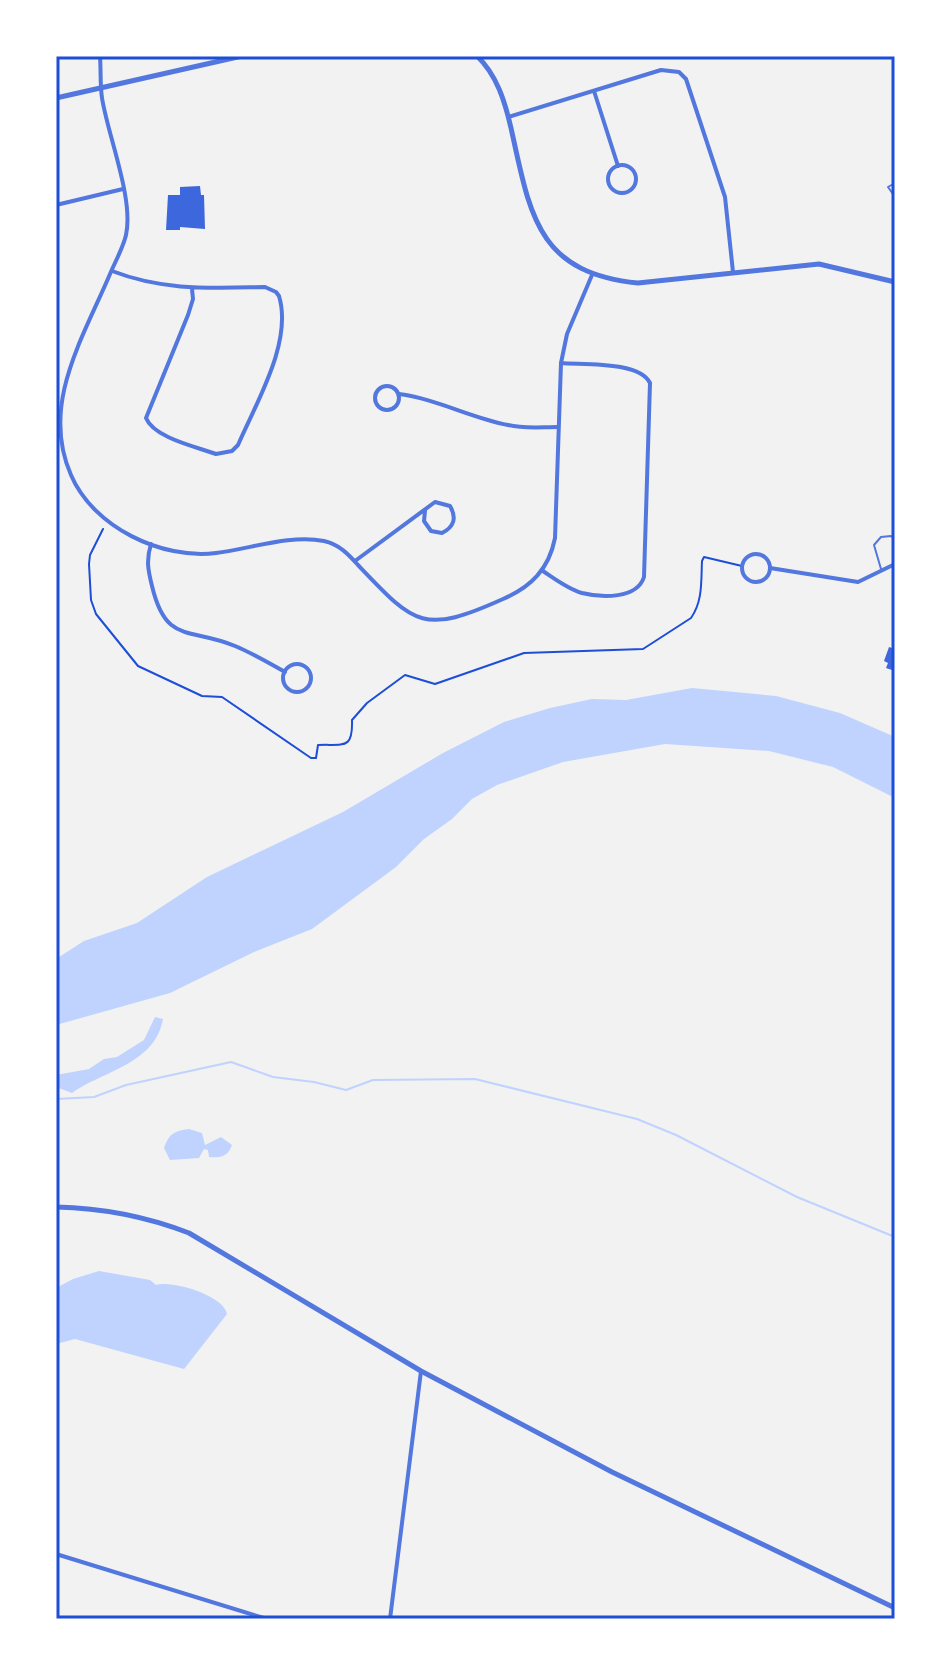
<svg xmlns="http://www.w3.org/2000/svg" width="951" height="1675" font-family="Quicksand,sans-serif">
<style>
.water{fill:#bfd3fe}
.lines{fill:none;stroke-linecap:round;stroke-linejoin:round}
.stream{stroke:#bfd3fe;stroke-width:2}
.building{fill:#3d67dc}
.path{stroke:#1d4ed8;stroke-width:2}
.service{stroke:#5277de;stroke-width:2}
.minor{stroke:#5277de;stroke-width:4}
.tertiary{stroke:#5277de;stroke-width:5}
.neatline{fill:none;stroke:#1d4ed8;stroke-width:3}
</style>
<rect width="100%" height="100%" fill="#f2f2f2"/>
<g class="water">
<polygon points="692,688 776,696 840,713 895,737 895,798 833,767 769,751 665,744 563,762 497,785 472,799 452,819 424,839 396,867 312,929 254,952 170,993 56,1025 56,959 84,941 137,923 207,877 343,812 443,753 504,722 550,708 592,699 626,700"/>
<path d="M155 1017 163 1019C155 1064 103 1071 72 1093L56 1087V1075L89 1069 104 1059 117 1057 144 1040Z"/>
<path d="M189 1129 202 1133 205 1145 221 1137 232 1145C228 1157 220 1158 209 1157L208 1150 204 1149 199 1158 170 1160 164 1148C169 1134 174 1131 189 1129Z"/>
<path d="M99 1271 150 1280 156 1285C173 1280 224 1296 227 1314L184 1369 75 1339 56 1344V1288L73 1279Z"/>
</g>
<g class="lines">
<polyline class="stream" points="56,1099 94,1097 126,1085 231,1062 273,1077 314,1082 346,1090 373,1080 475,1079 637,1119 676,1135 797,1197 895,1237"/>
</g>
<g class="building">
<polygon points="200,186 201,195 204,195 205,229 180,227 180,230 166,230 168,195 180,195 180,187"/>
<polygon points="889,647 895,649 895,671 886,668 888,663 884,661"/>
</g>
<g class="lines">
<path class="path" d="M103 529 90 555 89 564 91 600 96 614 138 666 202 696 222 697 311 758H316L318 745C344 744 353 750 352 720L367 703 405 675 435 684 524 653 643 649 691 618C703 601 701 581 702 561L704 557 742 566"/>
<g class="service">
<polyline points="895,183 888,187 895,197"/>
<polyline points="881,569 874,545 881,537 891,536 895,539"/>
</g>
<g class="minor">
<path d="M100 56C101 70 100 85 102 98 108 136 134 199 126 235 123 248 115 262 110 274 83 338 40 405 71 475 93 527 162 560 216 553 250 549 290 534 324 541 339 544 349 555 358 565 415 625 423 635 503 599 531 587 549 569 555 538L561 363 567 334 592 275"/>
<polyline points="594,91 618,166"/>
<polyline points="508,117 661,70 679,72 686,79 725,197 733,272"/>
<circle cx="622" cy="179" r="14"/>
<polyline points="56,205 123,189"/>
<path d="M112 271C164 291 209 288 265 287L276 292 279 296C293 342 256 403 238 445L232 451 216 454C197 447 154 438 146 418L188 315 193 299 192 289"/>
<circle cx="387" cy="398" r="12"/>
<path d="M399 394C437 399 471 418 508 425 524 429 541 427 558 427"/>
<path d="M151 544C146 560 148 570 152 586 166 645 190 627 235 646 252 653 269 663 285 672"/>
<circle cx="756" cy="568" r="14"/>
<path d="M355 561 435 502 450 506C457 518 454 527 442 533L431 531 424 521 425 511"/>
<polyline points="770,568 858,582 895,564"/>
<path d="M543 571C555 579 568 589 582 593 602 598 637 599 644 577L650 383C639 361 583 365 561 363"/>
<circle cx="297" cy="678" r="14"/>
<polyline points="56,1554 267,1619"/>
<polyline points="390,1619 421,1371"/>
</g>
<g class="tertiary">
<path d="M477 56C497 75 505 102 511 128 530 213 536 273 638 283L819 264 895 282"/>
<polyline points="56,98 242,56"/>
<path d="M56 1207C103 1208 145 1216 189 1233L421 1371 612 1472 895 1608"/>
</g>
</g>
<rect width="951" height="1675" fill="none" stroke="#ffffff" stroke-width="116"/>
<rect x="58" y="58" width="835" height="1559" class="neatline"/>
</svg>
